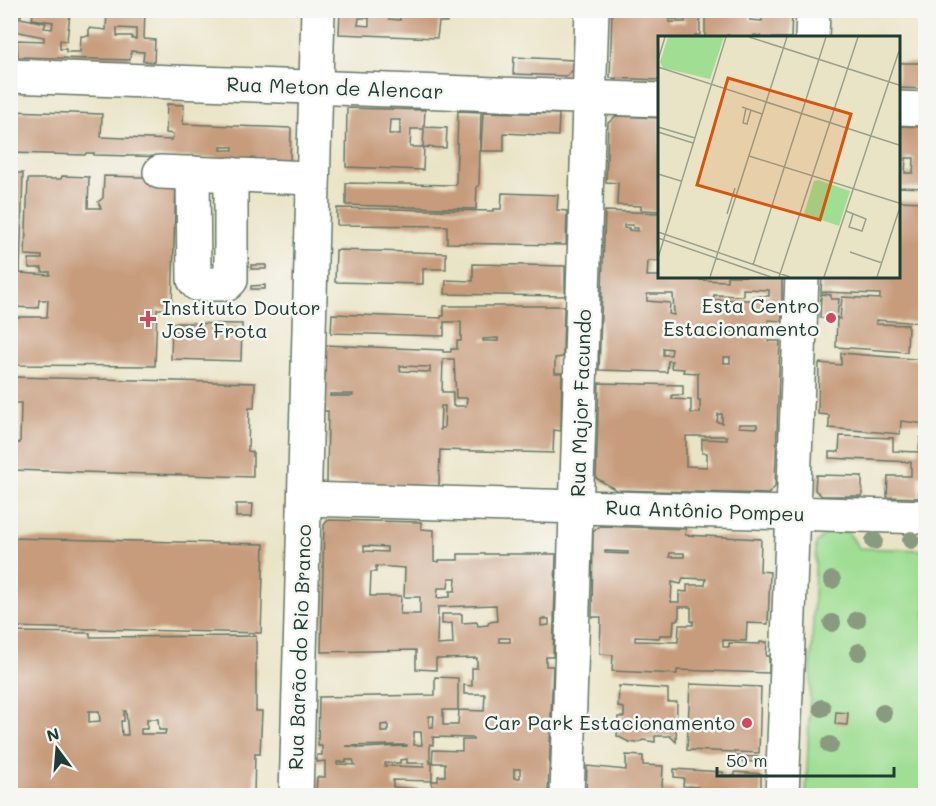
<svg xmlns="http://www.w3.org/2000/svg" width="936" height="806" font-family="Mali,sans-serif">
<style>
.green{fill:#9fde93;stroke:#5f8e64;stroke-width:1.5}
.building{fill:#c79c7d;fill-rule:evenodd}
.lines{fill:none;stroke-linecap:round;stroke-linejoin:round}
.minor-casing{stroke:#667767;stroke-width:36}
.minor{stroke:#fff;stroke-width:33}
.tree{fill:#899a80}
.poi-dot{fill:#d1495b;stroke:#f6f6f2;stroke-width:2}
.labels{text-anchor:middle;stroke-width:5;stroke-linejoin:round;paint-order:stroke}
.street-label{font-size:20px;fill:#1f3d34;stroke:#f6f6f2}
.poi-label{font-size:20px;fill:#1f3d34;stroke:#f6f6f2;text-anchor:end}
.inset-road{fill:none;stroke:#99a18c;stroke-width:1.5}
.view{fill:#d45610;fill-opacity:0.15;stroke:#d45610;stroke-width:3}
.inset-edge{fill:none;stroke:#1f3d34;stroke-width:3}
</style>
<rect width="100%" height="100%" fill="#f6f6f2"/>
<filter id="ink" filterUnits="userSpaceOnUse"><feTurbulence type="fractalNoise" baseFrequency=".0167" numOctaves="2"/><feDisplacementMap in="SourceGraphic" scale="12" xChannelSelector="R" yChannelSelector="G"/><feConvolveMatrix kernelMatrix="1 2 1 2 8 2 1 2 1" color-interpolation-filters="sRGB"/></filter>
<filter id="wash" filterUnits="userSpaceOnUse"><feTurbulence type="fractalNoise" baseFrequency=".008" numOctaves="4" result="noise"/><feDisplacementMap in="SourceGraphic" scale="24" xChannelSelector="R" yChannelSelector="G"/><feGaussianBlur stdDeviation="1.35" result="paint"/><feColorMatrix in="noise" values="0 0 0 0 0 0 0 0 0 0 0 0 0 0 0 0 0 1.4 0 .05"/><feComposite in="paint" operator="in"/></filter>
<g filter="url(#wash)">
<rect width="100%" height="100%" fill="#eae4c6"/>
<polygon class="green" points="828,532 848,532 859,548 925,550 925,795 806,796 816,543"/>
<g id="blocks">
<g class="building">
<polygon points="10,10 22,10 21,16 10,14"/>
<path d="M34 10H59L70 13 67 41 60 40V49H66V52H80L81 36H89V28L106 30 107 11 145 10 144 39 155 40 154 62 143 61 144 52 131 51 130 60 18 57 17 40 44 41V37L14 31V41H10V16L46 23 44 28 52 29 53 22 32 19ZM117 28 136 29V39H132V36H117Z"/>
<path d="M340 10H389V19L400 20V10H461L460 15 447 13V22H439L437 38 339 34ZM359 18H369V26L358 25Z"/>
<path d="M612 10H792L791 38H761V36L754 35V38H730V35H727V38H705V14H700V35H695V38H660V80L610 78ZM751 12 762 13V21L750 20ZM669 19H685V22H669Z"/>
<polygon points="842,10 917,10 917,16 842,13"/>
<polygon points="514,57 573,60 573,70 566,76 513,74"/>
<polygon points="898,63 926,63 926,89 898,88"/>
<path d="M167 104 184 105 183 124 291 128 290 160 94 155V153H86L85 155 10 153V111L102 114 101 137 172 140 173 134 166 133ZM221 147H233V150H221Z"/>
<path d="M347 108 425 110 424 127 447 128 446 148 424 147 423 170 346 167ZM390 120H400V134H389ZM411 129H424L423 147H410Z"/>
<polygon points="458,111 481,112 479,186 477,186 476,209 346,205 346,183 456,185"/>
<polygon points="483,112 559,114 558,136 504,133 504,151 481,151"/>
<polygon points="616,116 660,118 660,211 641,210 641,206 617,205 618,183 606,182 608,123"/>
<path d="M898 126 926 127V188L898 187ZM906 158H914L913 173H905Z"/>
<polygon points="10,173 23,173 20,273 50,275 50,272 42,272 42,268 29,268 29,259 42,259 42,256 25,255 28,179 61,179 62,176 89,177 88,208 101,208 98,202 103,198 104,176 176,178 172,309 157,309 155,366 10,365 10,317 47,317 48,300 39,300 38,308 10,307"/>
<polygon points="502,193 558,195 557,210 567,211 566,245 447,243 447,226 337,225 337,208 493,211 493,209 501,209"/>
<polygon points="898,201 926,202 926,296 922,296 921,311 926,312 926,323 876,320 876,324 908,325 907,352 836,347 837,318 840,319 842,297 880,299 880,294 821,292 822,276 898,276"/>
<path d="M605 211 660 213V261H648L647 276H693L700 277V280L727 281V276H782V321L768 320V341H780L775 487 768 494 616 490 596 478 599 383 683 385V395H672V399L691 400V413H700V400H698V373L683 372 684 369 671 368 672 361H668L667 372 599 370ZM624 225H633V228H638V231L629 230V228H624ZM743 289 769 290V296H753V300H713L714 295 743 296ZM647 294H673L674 315 669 314 670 303 647 301ZM663 348 672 349 671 355H663ZM724 357H730V363H724ZM718 414H722V423L717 422ZM739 424H757V428L739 427ZM686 436H727V440L702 439V453H707V467L686 466Z"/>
<polygon points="336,250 446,253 446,269 423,269 423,284 335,282"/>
<polygon points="473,264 565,266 565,296 445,294 446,280 473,281"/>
<rect x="251" y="265" width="15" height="4"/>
<polygon points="265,285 265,289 251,289 251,286"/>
<polygon points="821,294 831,295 831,299 839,299 837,318 820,318"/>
<path d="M444 306H564L563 357 555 358V373H562L561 431 554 430 553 453 440 450 439 486 327 483 328 411H324L325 345 443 350V352H451V349H457V341H461V322H444V336L331 333 332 314 441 318V316H444ZM498 338V341H483V339ZM443 359H454L456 398H467L466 406H453V392H442ZM400 366 430 367V372L400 371ZM330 394H353V396H330ZM441 406H445L444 428H441V430H440Z"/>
<polygon points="172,323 242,324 241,361 171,359"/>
<polygon points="841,353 926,360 926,424 901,421 900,434 829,428 829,415 818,414 819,363 841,365"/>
<polygon points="14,377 255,383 254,408 249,408 248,451 253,452 253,477 11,470 12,443 20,443 21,403 13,403"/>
<polygon points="840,436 893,438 893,451 919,452 920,438 926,438 926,476 919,476 919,498 887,497 888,476 911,476 911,462 829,458 829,452 839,452"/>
<polygon points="816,475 862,476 862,496 822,496 815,490"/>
<polygon points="236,504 253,504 252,517 236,517"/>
<path d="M328 520 421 522V529L434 530V561L439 562V560H458V554H556L553 657H546V666H553L548 795H367L336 793V795H316L317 777H325V761L317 762V755H322V746H318L319 697 435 695V677L458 678V710H443V725H458L459 710 484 711 485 694H464V685L472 686V668H477V658L436 659V670L416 669V650L321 652 324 525ZM364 546 387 547V552L364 551ZM376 566 405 568 404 597H420V614H400L401 596H370L371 572H376ZM449 578H456L455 591H450V597L437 598 438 588H448ZM496 605 497 621 489 622 488 625 478 626 477 622 462 623V614H442V624L452 623 453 644 437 645 438 607ZM541 619H549V625L541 626ZM499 638H510V642H499ZM429 716H434L433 727H429ZM388 724V732H381V725ZM414 732H421L422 745H414ZM433 737 473 738V740H462V751L433 750 432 763H445V776H438V781H432V790L393 787V780L432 781V763H430V744L433 745ZM398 745H407V746L358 748V747L345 746ZM407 759V763H424V767L385 766V763H400V760ZM346 760H353L355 765 337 764V762H346ZM514 769H520V778H514Z"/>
<path d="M600 526 686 529 685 535 761 539 760 571 770 572 768 624 747 623 746 641 723 640V647H729V643L760 644V642H767L766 656H769V673L677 670V674L612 671 613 655 600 654 601 617H592L593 532ZM605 551 628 552V554L605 553ZM670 553H684V557H669ZM683 578 706 579 705 585H687V592L679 591V602H671L672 582 681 584ZM679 607H691V621H693V625H679L678 642 635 641V637L659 638 660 635H673L674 620H679Z"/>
<polygon points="10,538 264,544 261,633 10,627"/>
<path d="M10 632 90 633V637L256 636V711H262L260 754H255L254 795H10ZM89 711H99L100 721 89 722ZM124 711H126L128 735H122L121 721H124ZM147 719H158L159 730H166L165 734H141V729H147Z"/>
<polygon points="690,684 761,687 759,753 687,750"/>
<polygon points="619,686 668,689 668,702 677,702 676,742 670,736 655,736 655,742 643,740 637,743 629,742 617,736 618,717 624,717 624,708 618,707"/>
<polygon points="836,712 848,713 847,725 835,724"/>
<polygon points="626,755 643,756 643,765 663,766 662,788 673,789 674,792 689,793 689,788 698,789 698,787 683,786 684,778 674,777 674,769 723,772 723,776 735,776 735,772 761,774 761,795 586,795 587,766 626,770"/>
<polygon points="734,756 759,757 758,762 734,761"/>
</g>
</g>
</g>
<g filter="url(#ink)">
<use href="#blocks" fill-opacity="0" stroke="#667767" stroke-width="1.5"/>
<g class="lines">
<g class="minor-casing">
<g id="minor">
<polyline points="812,38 813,10"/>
<polyline points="10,76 660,100"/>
<polyline points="898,108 926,109"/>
<polyline points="160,172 313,178"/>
<polyline points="193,173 194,280 197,284 227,284 231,280 231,174"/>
<polyline points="305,499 926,517"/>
<polyline points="296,796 318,10"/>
<polyline points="567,796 592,10"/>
<polyline points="782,796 802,276"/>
</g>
</g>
<use href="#minor" class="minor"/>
</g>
<g class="tree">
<circle cx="911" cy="540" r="9"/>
<circle cx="874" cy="541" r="9"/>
<circle cx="832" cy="580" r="9"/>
<circle cx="857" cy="620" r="9"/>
<circle cx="832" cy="623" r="9"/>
<circle cx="859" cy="652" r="9"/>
<circle cx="822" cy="708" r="9"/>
<circle cx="883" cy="713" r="9"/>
<circle cx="830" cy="745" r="9"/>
</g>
</g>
<g class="poi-dot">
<circle cx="831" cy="318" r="6"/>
<path d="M145 310h6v6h6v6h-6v6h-6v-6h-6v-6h6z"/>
<circle cx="747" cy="723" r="6"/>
</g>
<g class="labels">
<g class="street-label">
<text transform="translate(335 88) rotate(2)" y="7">Rua Meton de Alencar</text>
<text transform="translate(581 403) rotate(-88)" y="7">Rua Major Facundo</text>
<text transform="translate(705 511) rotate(2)" y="7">Rua Antônio Pompeu</text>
<text transform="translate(300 647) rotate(-88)" y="7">Rua Barão do Rio Branco</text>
</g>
<g class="poi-label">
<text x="819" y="313">Esta Centro<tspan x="819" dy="23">Estacionamento</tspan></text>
<text x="162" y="315" text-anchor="start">Instituto Doutor<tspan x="162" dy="23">José Frota</tspan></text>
<text x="735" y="730">Car Park Estacionamento</text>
</g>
</g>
<g transform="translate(658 36)">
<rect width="242" height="242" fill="#eae4c6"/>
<path d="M10 1H66L52 43 5 32 2 26ZM160 144 192 155 181 190 146 178 156 145Z" fill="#9fde93"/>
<path class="inset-road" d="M91 1 241 49M0 24 7 1M0 31 241 109M84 71 104 78M88 72 85 87 89 88 93 74M0 91 37 102M0 96 35 107M91 120 241 167M0 138 23 145M188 175 208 183 204 195 191 191 195 178M69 178 77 152M0 196 132 241M0 202 113 241M192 216 224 227M0 222 68 1M95 229 168 1M52 241 129 1M121 241 200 1M166 241 241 15M219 241 241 174"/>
<path class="view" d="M70 42 193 78 162 184 39 149Z"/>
<rect width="242" height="242" class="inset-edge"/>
</g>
<rect width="936" height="806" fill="none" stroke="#f6f6f2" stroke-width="36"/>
<g transform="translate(57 749) rotate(344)" stroke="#f6f6f2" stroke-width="4.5" paint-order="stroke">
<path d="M0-4.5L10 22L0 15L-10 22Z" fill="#1f3d34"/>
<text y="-9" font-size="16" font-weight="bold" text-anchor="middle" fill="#1f3d34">N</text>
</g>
<path d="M717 767v9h177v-9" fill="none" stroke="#1f3d34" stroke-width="3"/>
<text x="726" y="767" font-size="18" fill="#1f3d34" stroke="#f6f6f2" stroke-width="4.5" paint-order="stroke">50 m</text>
</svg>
